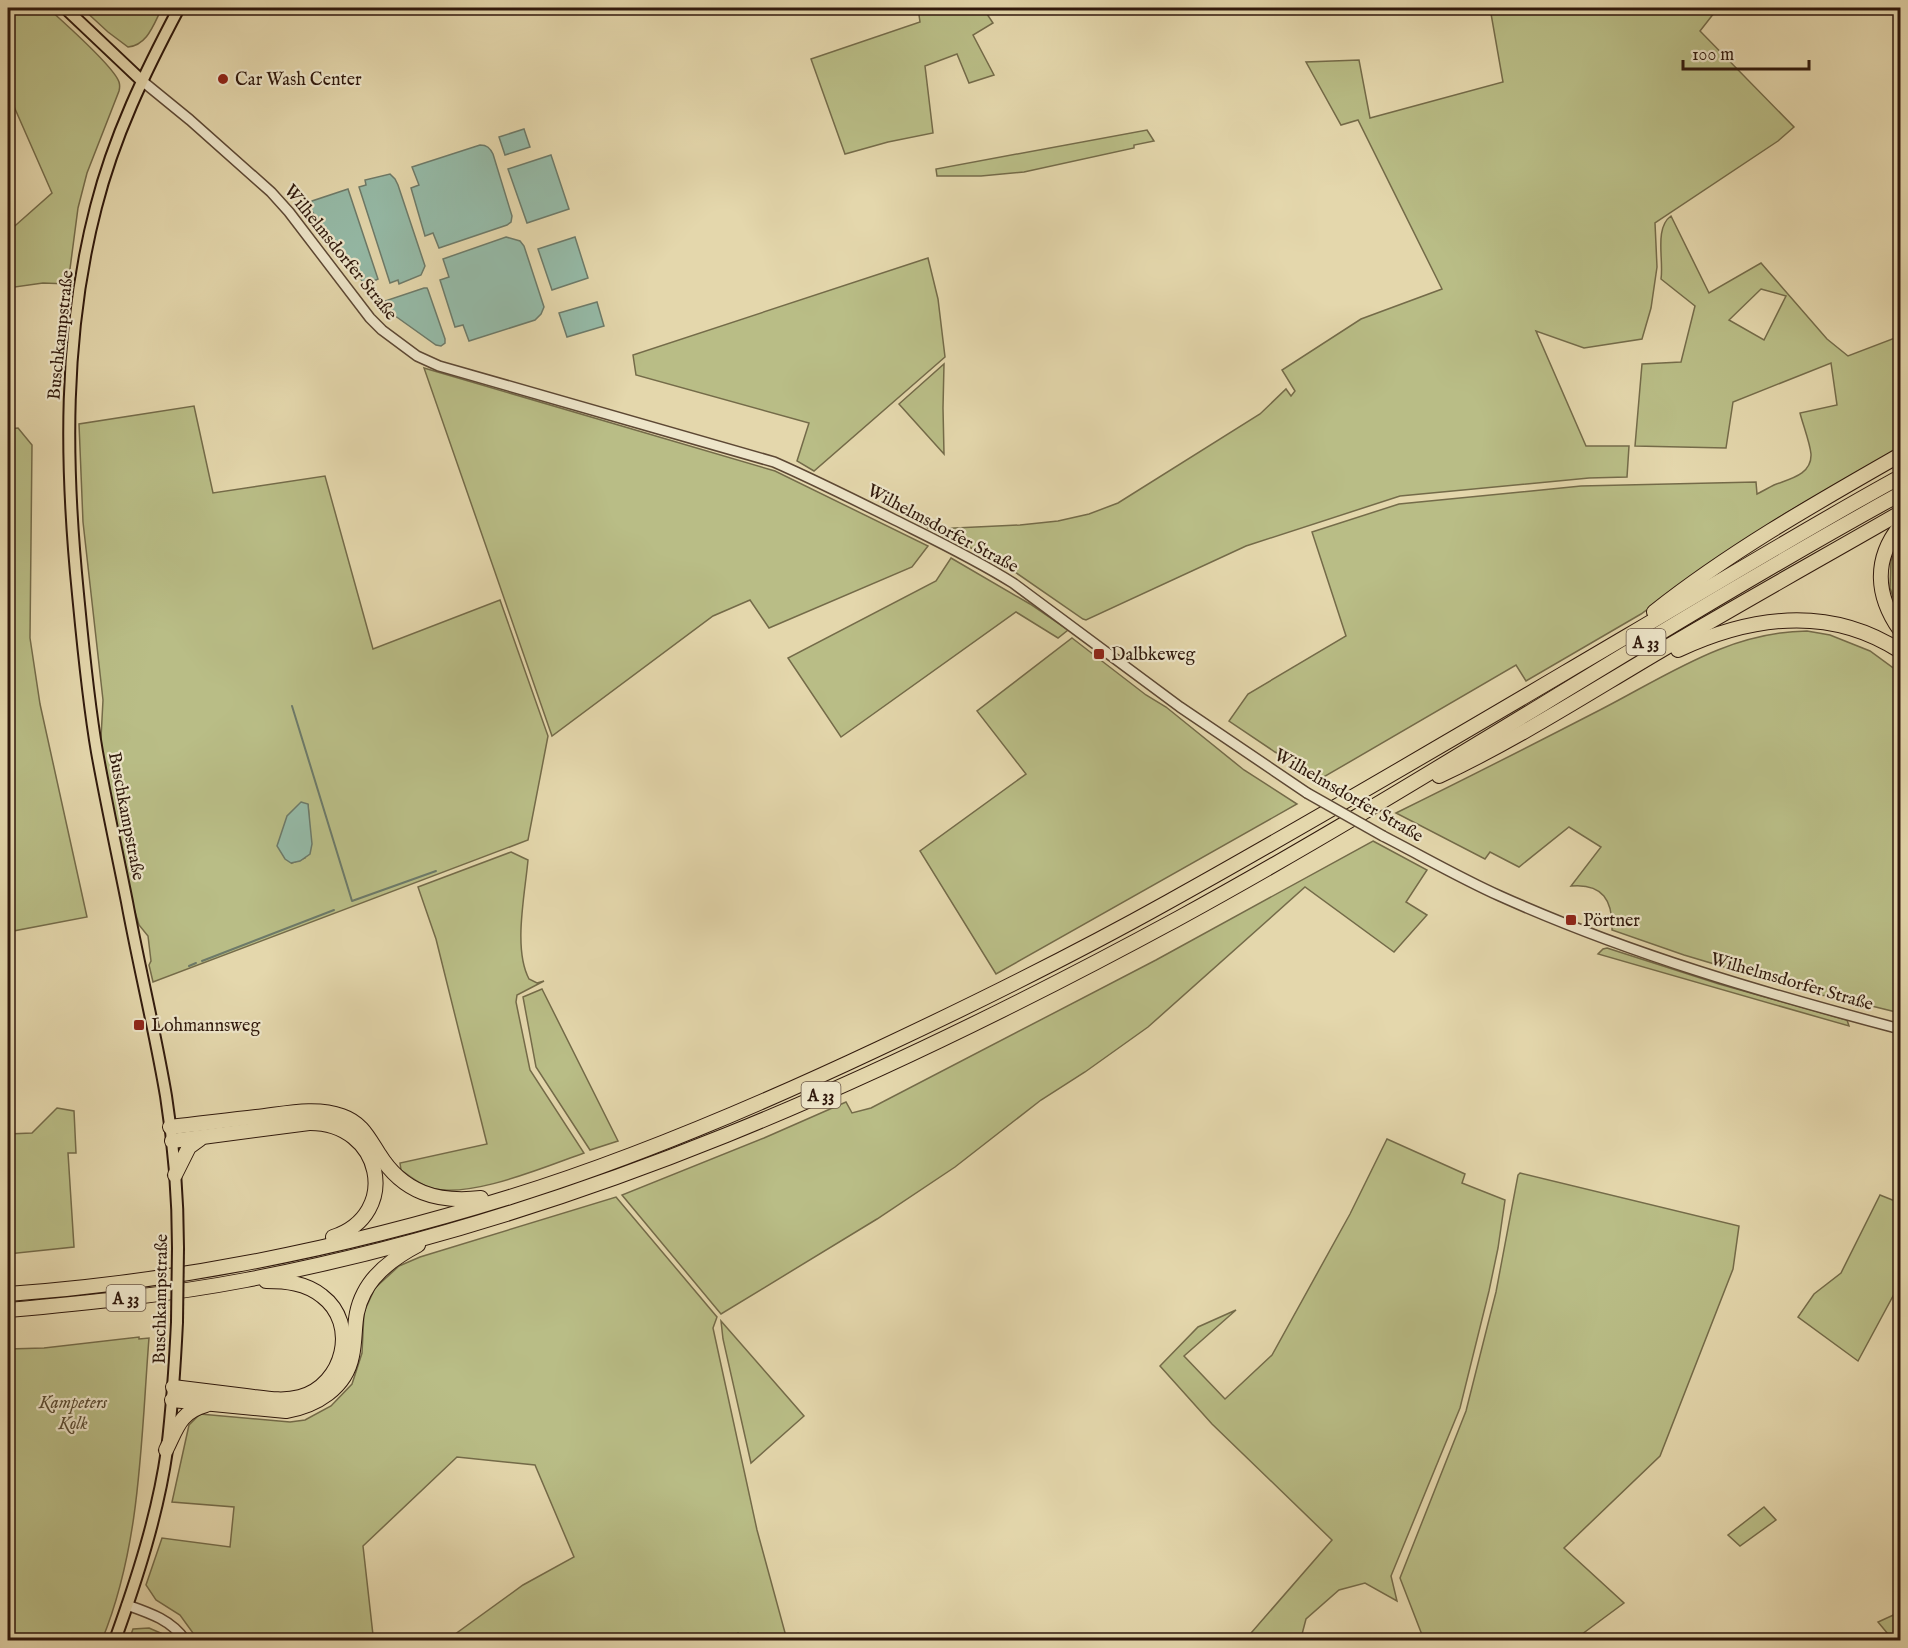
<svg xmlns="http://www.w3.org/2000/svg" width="1908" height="1648" font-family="'IM FELL English',serif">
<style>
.green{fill:#b9bd86;stroke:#746b49;stroke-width:1.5;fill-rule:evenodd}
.water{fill:#95baa7;stroke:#6d7a69;stroke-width:1.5}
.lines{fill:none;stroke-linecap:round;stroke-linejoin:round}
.stream{stroke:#6d7a69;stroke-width:2}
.minor-casing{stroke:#5d4834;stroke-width:12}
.major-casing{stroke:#30190c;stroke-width:14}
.highway-casing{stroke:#30190c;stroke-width:16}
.minor{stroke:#ede5c9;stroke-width:9}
.major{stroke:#e4d7ac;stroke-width:10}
.highway{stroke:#e4d7ac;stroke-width:14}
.minor-bridge-casing{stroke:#5d4834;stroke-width:12;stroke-linecap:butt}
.major-bridge-casing{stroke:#30190c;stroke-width:14;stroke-linecap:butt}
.minor-bridge{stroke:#ede5c9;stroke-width:9}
.major-bridge{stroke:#e4d7ac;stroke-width:10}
.poi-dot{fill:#8f2418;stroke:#ede5c9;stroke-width:2}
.labels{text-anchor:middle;stroke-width:4.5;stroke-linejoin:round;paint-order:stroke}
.shield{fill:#ede5c9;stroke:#695645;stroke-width:1.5}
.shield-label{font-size:16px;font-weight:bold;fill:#30190c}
.poi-label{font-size:18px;fill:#30190c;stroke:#ede5c9;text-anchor:start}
.street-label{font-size:18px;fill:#30190c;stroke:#ede5c9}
.park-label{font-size:18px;font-style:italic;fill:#594a31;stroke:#ede5c9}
</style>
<rect width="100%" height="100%" fill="#e4d7ac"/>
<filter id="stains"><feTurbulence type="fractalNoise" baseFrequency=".00333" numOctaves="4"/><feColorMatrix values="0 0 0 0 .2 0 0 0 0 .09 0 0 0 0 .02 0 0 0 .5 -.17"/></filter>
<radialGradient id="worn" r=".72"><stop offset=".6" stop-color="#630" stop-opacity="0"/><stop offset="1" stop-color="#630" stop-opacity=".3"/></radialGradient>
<g class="green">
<path d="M8 8H48C62 21 114 66 119 82 120 85 120 87 119 91L87 173 78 208 68 284 43 283 8 288V232L52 193 12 102 8 104Z"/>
<path d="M82 8H162C154 23 148 45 128 47L108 32Z"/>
<polygon points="918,8 983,8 993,23 973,35 994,75 969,83 957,54 925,66 933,133 888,142 845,154 811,59 920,22"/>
<polygon points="1490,8 1718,8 1700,31 1794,127 1778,141 1655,223 1657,267 1651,308 1642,339 1584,348 1536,331 1586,446 1629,446 1627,477 1589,478 1400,496 1246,546 1086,620 1083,619 999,561 926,527 934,529 1020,525 1058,521 1089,514 1118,503 1260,414 1286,389 1291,396 1295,391 1282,370 1361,319 1442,289 1358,120 1341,125 1306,62 1359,60 1370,118 1503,82"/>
<polygon points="1147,130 1154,141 1134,145 1134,148 1024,172 981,176 937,176 936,169"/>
<path d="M1671 216 1709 293 1761 263 1827 339 1848 356 1900 336V448L1786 513 1701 570 1641 614 1526 681 1516 665 1322 778 1275 752 1229 721 1248 694 1346 636 1312 532 1399 504 1581 486 1756 482 1757 494C1763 491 1768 488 1774 485 1789 479 1812 475 1811 454 1810 443 1803 425 1800 413L1837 405 1831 363 1733 402 1726 448 1635 446 1642 364 1681 362 1695 306 1661 279C1664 260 1654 228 1671 216ZM1761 289 1786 296 1764 340 1729 320Z"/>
<polygon points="928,258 938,299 945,357 814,471 797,461 809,423 636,375 633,355"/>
<polygon points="944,364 943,408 944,454 899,404"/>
<polygon points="424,368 775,471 928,546 912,567 769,628 750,600 713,616 552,736"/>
<path d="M194 406 213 493 325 476 373 649 500 600 548 736 528 840 153 982 149 965 151 961 148 936 139 925 131 899 102 755 101 738 103 700 83 522 79 424ZM308 804 309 820 305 858 292 863Z"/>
<polygon points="18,428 32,445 30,638 40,704 87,917 8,932 8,429"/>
<polygon points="1900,537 1900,617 1890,588 1891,561"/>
<polygon points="951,558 1030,604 1068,630 1058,638 1016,612 841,737 788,658 936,581"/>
<path d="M1807 631 1830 635 1870 651 1900 673V1013L1831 996 1818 995 1684 955 1612 930C1613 901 1603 883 1571 886L1601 847 1569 827 1519 867 1490 852 1485 859 1396 813C1463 780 1530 746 1596 712 1665 677 1727 632 1807 631Z"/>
<polygon points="1072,638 1146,695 1166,707 1244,770 1297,804 996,974 920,851 1026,774 977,711"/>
<polygon points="1373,841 1427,870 1406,902 1427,915 1394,952 1305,887 1148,1027 1085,1072 1041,1100 955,1167 877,1219 721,1314 622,1195 764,1138 846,1102 852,1113 871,1108 1156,960"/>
<path d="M511 852 528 860C525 894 513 949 529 979L537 983 544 981 517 995 516 1002 530 1070 584 1153C547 1166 466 1201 428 1187 418 1183 409 1176 401 1170L400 1163 487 1144 436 939 418 887Z"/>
<polygon points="1607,948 1719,984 1847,1020 1849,1026 1598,954 1603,949"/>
<polygon points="542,989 618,1141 590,1150 536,1067 523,997"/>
<polygon points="57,1108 74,1111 76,1153 68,1153 74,1247 8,1254 8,1134 32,1133"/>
<polygon points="1387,1139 1465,1174 1462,1183 1505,1200 1498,1248 1489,1291 1460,1408 1391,1576 1397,1601 1365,1583 1339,1590 1306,1619 1301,1638 1303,1640 1245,1640 1332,1540 1212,1424 1160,1366 1198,1327 1236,1310 1184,1356 1225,1399 1272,1355 1350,1214"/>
<polygon points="1520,1173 1739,1226 1733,1269 1660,1456 1564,1548 1624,1603 1574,1640 1424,1640 1400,1578 1466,1411 1496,1292 1518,1175"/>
<polygon points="1880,1195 1900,1203 1900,1283 1858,1361 1798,1317 1814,1294 1841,1273"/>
<polygon points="616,1197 717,1317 713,1328 757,1530 787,1640 744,1640 738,1633 734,1636 715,1640 447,1640 523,1585 574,1557 535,1465 457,1457 363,1546 373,1635 367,1640 198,1640 180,1615 156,1600 146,1585 162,1538 230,1547 234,1507 172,1502 189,1425 200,1414 290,1422 305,1420 331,1406 352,1384 362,1353 364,1312 375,1288 399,1266 420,1257"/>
<polygon points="721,1321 804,1416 751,1463 723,1339"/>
<path d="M139 1337V1339L149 1338C141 1439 141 1545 102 1640H8V1349L44 1348Z"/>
<polygon points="1764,1507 1776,1520 1740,1546 1728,1535"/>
<polygon points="1900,1612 1900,1640 1893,1640 1878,1622"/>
<polygon points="149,1628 165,1635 171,1640 129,1640 133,1629"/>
</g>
<g class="water">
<polygon points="524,129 530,147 505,155 499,137"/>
<path d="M480 145C487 145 490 148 493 154L512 216 511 222 507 225 439 248 433 233 425 236 411 188 419 185 412 167Z"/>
<polygon points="551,155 569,209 527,223 508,169"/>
<polygon points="390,174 395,179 398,185 425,266 421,275 399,284 398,280 390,283 359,187 366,185 365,180"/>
<polygon points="348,189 378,279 365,285 306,203"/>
<polygon points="506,237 520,241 524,246 544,307 541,314 535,320 469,341 463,325 455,327 440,280 449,277 443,259"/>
<polygon points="575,237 588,278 552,290 538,249"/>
<polygon points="424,288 427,288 428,290 445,339 445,343 441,346 436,345 384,308 385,301"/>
<polygon points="597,302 604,326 567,337 559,313"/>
<polygon points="301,802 308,804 312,844 310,854 300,861 291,863 285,859 277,846 287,816"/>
</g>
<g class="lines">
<g class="stream">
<polyline points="292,706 352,901 436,871"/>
<polyline points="202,961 334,910"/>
<polyline points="189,966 196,963"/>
</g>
<g class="minor-casing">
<g id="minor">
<path d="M141 80 190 120 271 192 289 212 370 318 382 330 417 356 439 366 774 462C815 480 855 500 895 520 935 540 975 559 1013 583L1180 707 1307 793"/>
<path d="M1383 836C1422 856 1460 878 1500 896 1629 954 1764 993 1900 1029"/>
<path d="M127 1605C150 1613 171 1620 185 1640"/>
</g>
</g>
<g class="major-casing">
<g id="major">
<polyline points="65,8 141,80"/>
<path d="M178 1248C178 1197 174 1146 166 1096 155 1031 139 967 127 902 117 852 106 802 97 752 88 700 83 646 78 594 65 464 63 334 96 207 114 136 145 72 179 8"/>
<path d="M115 1640C137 1579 158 1514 167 1450 172 1407 175 1364 177 1322"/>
</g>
</g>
<g class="highway-casing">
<g id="highway">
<path d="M1900 526C1873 560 1876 596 1900 630"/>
<path d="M1654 612C1731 551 1816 503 1900 455"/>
<path d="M1678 650C1751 616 1829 605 1900 651"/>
<path d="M1439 776C1516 740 1587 694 1660 651 1739 604 1820 559 1900 513"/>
<path d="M170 1127C199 1124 227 1120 256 1117 284 1114 315 1106 342 1116 362 1123 368 1137 379 1154 403 1193 438 1203 481 1198"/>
<path d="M172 1141 309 1123C382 1122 402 1214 333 1237"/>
<polyline points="175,1175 189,1147 200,1139"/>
<path d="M8 1294C178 1282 346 1248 510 1197 636 1158 759 1105 878 1049 976 1003 1073 955 1168 902 1323 816 1476 725 1629 635 1719 582 1809 527 1900 477"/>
<path d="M8 1310C87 1303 167 1295 246 1280 576 1217 886 1077 1179 918 1424 784 1656 628 1900 494"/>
<path d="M173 1387C197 1390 222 1393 246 1396 264 1398 282 1402 300 1397 344 1385 359 1324 322 1296 306 1283 286 1281 266 1281"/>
<path d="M172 1400 286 1411C316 1406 346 1388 352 1356 357 1333 352 1316 364 1293 375 1271 397 1256 418 1245"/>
<path d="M166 1450C177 1428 180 1412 206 1405"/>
</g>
</g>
<use href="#minor" class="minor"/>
<use href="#major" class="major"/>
<use href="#highway" class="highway"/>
<g class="minor-bridge-casing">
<polyline id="minor-bridge" points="1307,793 1383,836"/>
</g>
<g class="major-bridge-casing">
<polyline id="major-bridge" points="177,1322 178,1248"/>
</g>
<use href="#minor-bridge" class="minor-bridge"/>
<use href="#major-bridge" class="major-bridge"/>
</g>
<g class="poi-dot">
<circle cx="223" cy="79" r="6"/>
<rect x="1093" y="648" width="12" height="12" rx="3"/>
<rect x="1565" y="914" width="12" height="12" rx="3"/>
<rect x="133" y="1019" width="12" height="12" rx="3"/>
</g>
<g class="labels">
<g class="shield">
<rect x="1626.5" y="629" width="39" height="26" rx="4.5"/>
<rect x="801.5" y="1082" width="39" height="26" rx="4.5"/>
<rect x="106.5" y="1285" width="39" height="26" rx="4.5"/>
</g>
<g class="shield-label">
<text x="1646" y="648">A 33</text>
<text x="821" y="1101">A 33</text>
<text x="126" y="1304">A 33</text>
</g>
<g class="poi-label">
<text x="235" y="85">Car Wash Center</text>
<text x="1111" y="660">Dalbkeweg</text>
<text x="1583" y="926">Pörtner</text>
<text x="151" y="1031">Lohmannsweg</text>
</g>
<g class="street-label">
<text transform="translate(341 252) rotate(51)" y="6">Wilhelmsdorfer Straße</text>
<text transform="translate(60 335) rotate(-84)" y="6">Buschkampstraße</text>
<text transform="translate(943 528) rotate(28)" y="6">Wilhelmsdorfer Straße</text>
<text transform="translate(1349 795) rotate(30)" y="6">Wilhelmsdorfer Straße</text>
<text transform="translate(127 816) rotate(79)" y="6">Buschkampstraße</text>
<text transform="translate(1792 981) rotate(16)" y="6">Wilhelmsdorfer Straße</text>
<text transform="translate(160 1299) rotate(-89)" y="6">Buschkampstraße</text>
</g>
<g class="park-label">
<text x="73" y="1408">Kampeters<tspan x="73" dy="21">Kolk</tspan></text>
</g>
</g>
<rect width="1908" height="1648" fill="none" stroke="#e4d7ac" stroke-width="30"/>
<rect x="9" y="9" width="1890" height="1630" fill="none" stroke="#30190c" stroke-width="3"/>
<rect x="15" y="15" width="1878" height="1618" fill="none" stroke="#30190c" stroke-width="1.5"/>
<path d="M1683 60v9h126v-9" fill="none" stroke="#30190c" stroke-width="3"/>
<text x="1692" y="60" font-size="18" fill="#30190c" stroke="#ede5c9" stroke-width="4.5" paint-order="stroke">100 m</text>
<rect width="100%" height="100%" filter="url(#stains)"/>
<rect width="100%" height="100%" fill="url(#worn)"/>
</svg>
